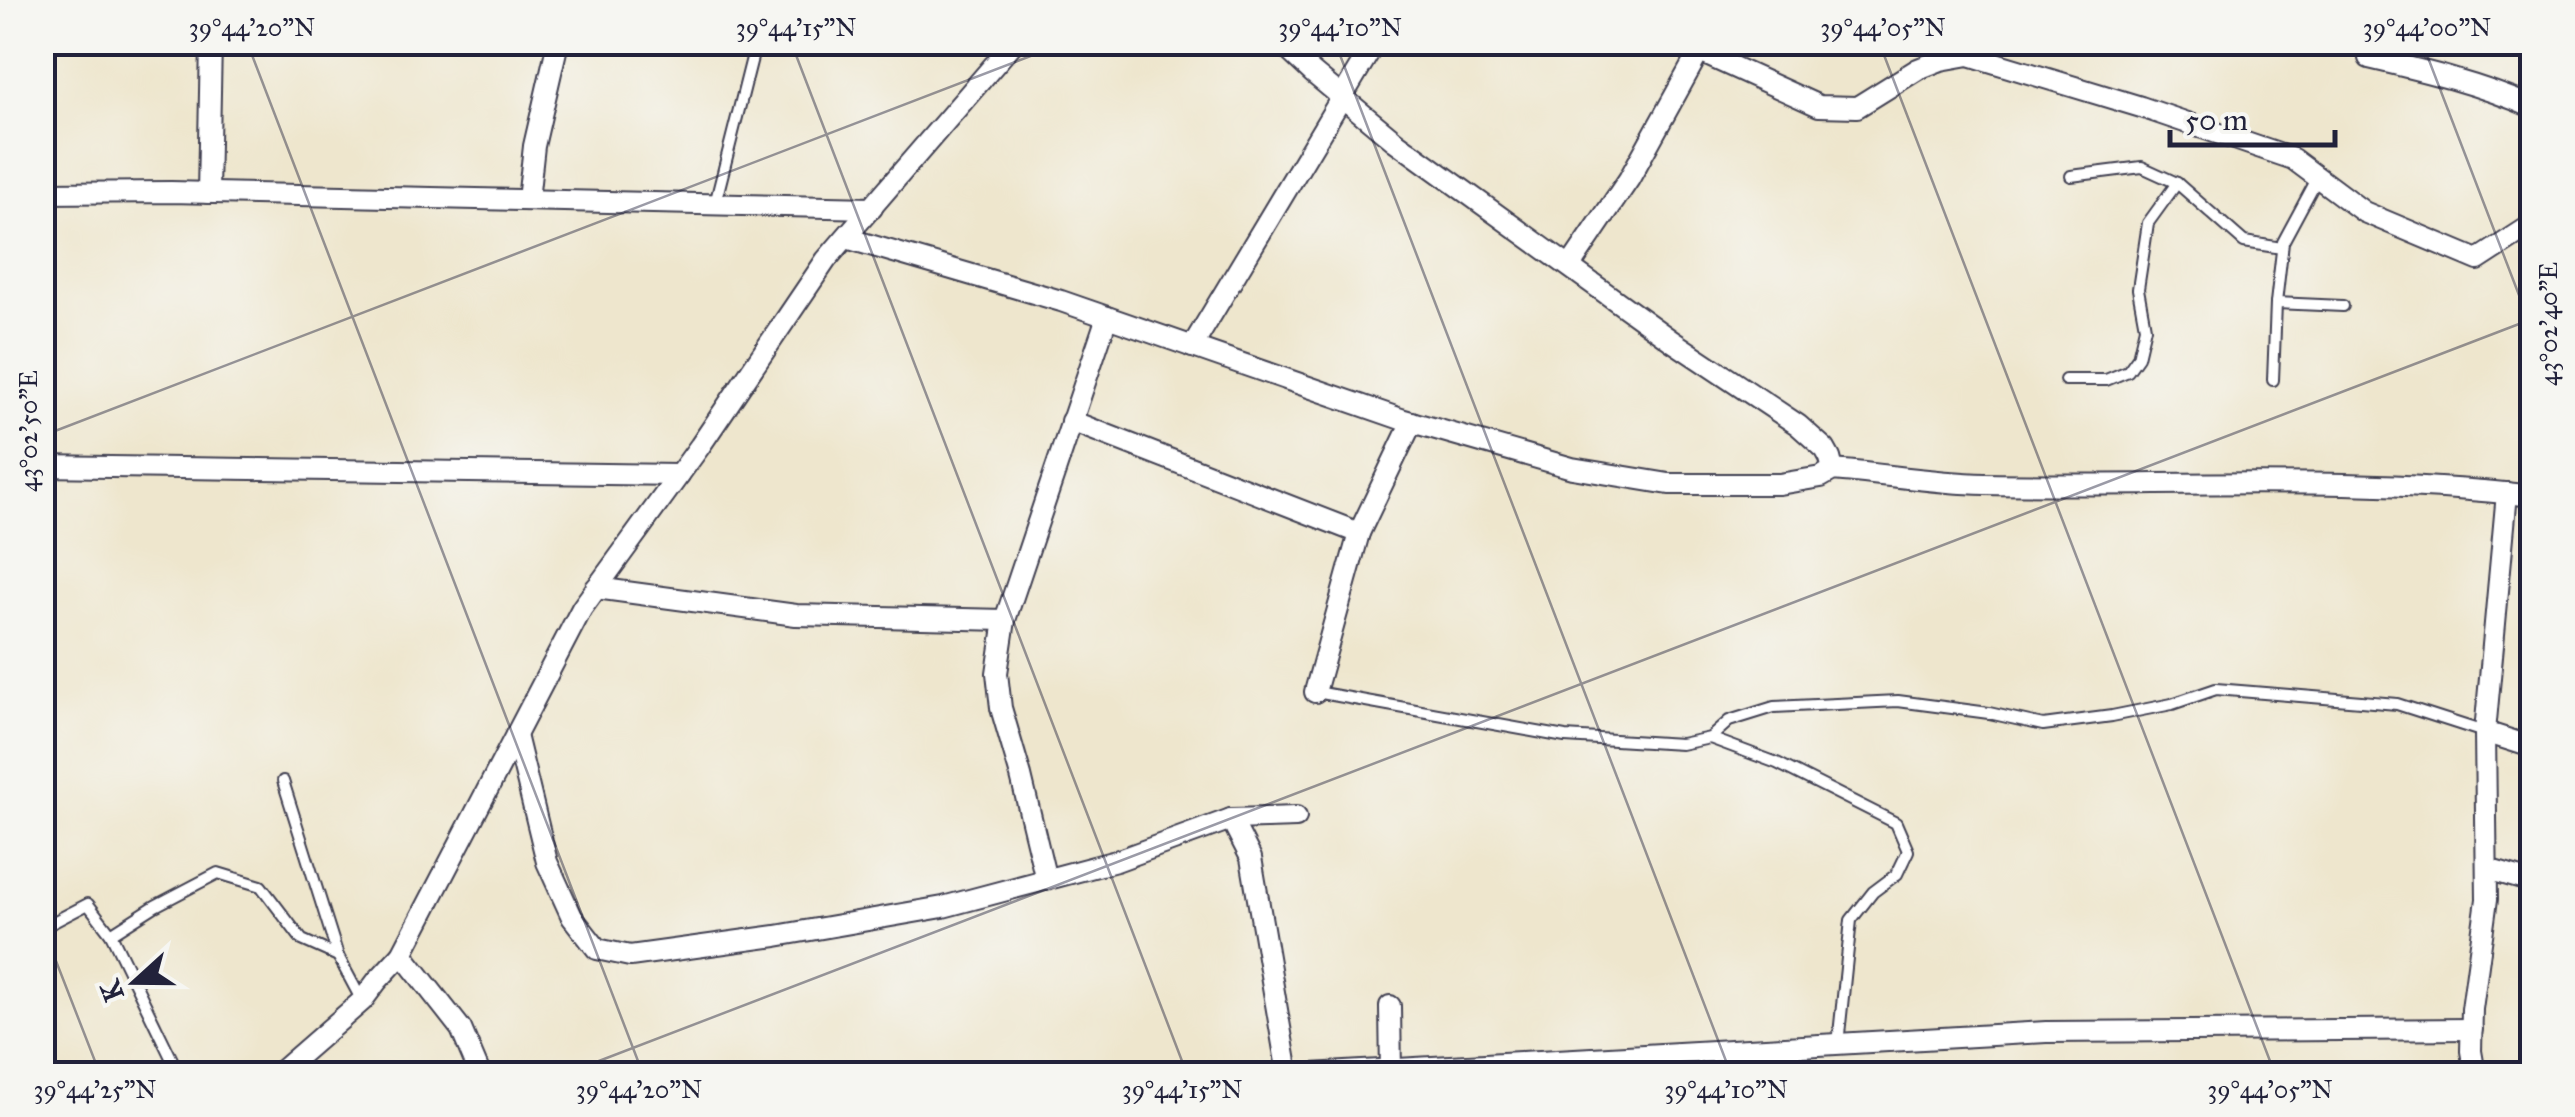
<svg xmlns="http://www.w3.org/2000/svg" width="2575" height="1117" font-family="'IM FELL Great Primer',serif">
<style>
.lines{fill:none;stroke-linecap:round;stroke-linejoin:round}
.lane-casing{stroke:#413f51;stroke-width:14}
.street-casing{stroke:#413f51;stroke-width:24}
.lane{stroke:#fff;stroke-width:10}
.street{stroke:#fff;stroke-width:20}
.ticks{fill:none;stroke:#22223b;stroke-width:2.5;stroke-opacity:0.45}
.neatline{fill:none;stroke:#22223b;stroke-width:4}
.ticks-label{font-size:25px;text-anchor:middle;fill:#22223b}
</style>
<rect width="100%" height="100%" fill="#f6f6f2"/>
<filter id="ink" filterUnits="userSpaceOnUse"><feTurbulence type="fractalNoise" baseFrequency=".01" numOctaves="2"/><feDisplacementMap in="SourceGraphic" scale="20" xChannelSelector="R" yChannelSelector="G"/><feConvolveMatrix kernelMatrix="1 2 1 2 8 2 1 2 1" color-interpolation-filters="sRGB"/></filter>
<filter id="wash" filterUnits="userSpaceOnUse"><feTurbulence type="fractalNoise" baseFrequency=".0048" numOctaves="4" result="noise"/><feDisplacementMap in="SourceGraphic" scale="40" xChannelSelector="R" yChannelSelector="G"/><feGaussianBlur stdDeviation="2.25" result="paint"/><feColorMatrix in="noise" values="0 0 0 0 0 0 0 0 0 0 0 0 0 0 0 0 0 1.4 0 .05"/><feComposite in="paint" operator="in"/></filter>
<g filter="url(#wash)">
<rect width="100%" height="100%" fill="#eee6cd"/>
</g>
<g filter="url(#ink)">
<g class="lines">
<g class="lane-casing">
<g id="lane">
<polyline points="2071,176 2142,167 2177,183 2244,242 2282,248"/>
<polyline points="715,204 756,42"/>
<polyline points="2276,303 2343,306"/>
<polyline points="2065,380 2106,380 2128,371 2138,357 2145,327 2138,289 2148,223 2177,183"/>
<polyline points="2273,380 2276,303 2283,242 2318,177"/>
<polyline points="1316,692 1565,737 1681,744 1710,738 1729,721 1774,707 1898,701 1989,713 2043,725 2112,716 2172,704 2216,689 2397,704 2484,732"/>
<polyline points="1710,738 1777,763 1896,823 1908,851 1897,874 1873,892 1851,920 1838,1044"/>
<polyline points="283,781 338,956 362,1001"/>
<polyline points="42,928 88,904 111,934 155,906 218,873 261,886 302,940 338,956"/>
<polyline points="111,934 179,1074"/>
</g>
</g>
<g class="street-casing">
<g id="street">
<polyline points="1280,42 1313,73 1395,141 1672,341 1798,425 1825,449 1830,458 1833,470"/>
<polyline points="1678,42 1819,106 1857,107 1918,69 1941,60 1969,55 2141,107 2293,159 2364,212 2478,260 2532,225"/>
<path d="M2369 58C2425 71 2479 84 2532 107"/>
<polyline points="42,193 171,192 872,208"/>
<polyline points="208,193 211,42"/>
<polyline points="528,200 534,146 558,42"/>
<path d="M846 238 1061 301 1401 419 1572 468 1669 484H1779L1821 477 1833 470C1883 474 1934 483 1985 484 2167 487 2350 475 2532 496"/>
<polyline points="1570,266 1629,179 1699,52"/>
<polyline points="1192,347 1375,42"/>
<polyline points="1071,421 1359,533"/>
<polyline points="42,466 679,475"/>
<polyline points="596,588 796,615 1005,620"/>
<polyline points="1315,692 1359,533 1412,422"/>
<polyline points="2485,732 2532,747"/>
<polyline points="516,735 547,862 572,917 597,949 630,956 776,936 943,907 1116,861 1231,819 1296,817"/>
<polyline points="1231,819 1251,858 1288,1074"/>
<polyline points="2487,869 2532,882"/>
<polyline points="1046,880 1021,776 1001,708 997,673 1005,620 1107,317"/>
<polyline points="402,954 461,1029 480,1074"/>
<polyline points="1390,1006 1391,1074"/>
<polyline points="278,1074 362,1001 377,981 402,954 582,608 700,446 826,260 1014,42"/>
<polyline points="1310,1074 2046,1032 2472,1029"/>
<polyline points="2475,1074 2471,1051 2472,1009 2487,899 2485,732 2507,493"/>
</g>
</g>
<use href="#lane" class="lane"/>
<use href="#street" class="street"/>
</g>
</g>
<path class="ticks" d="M247 42 643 1074M791 42 1187 1074M1335 42 1731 1074M1879 42 2275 1074M2422 42 2532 329M42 436 1067 42M42 925 100 1074M565 1074 2532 319"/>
<rect width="2575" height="1117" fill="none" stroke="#f6f6f2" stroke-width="110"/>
<g transform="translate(135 982) rotate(249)" stroke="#f6f6f2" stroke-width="8" paint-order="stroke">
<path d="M0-8L18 38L0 25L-18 38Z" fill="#22223b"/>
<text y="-15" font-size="28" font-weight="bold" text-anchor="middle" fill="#22223b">K</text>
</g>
<path d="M2170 130v15h165v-15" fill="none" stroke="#22223b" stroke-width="5"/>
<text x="2185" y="130" font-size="30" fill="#22223b" stroke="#f6f6f2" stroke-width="8" paint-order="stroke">50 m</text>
<rect x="55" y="55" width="2465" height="1007" class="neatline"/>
<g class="ticks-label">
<text x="252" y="36">39°44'20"N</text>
<text x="796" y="36">39°44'15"N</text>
<text x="1340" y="36">39°44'10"N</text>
<text x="1883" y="36">39°44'05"N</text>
<text x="2427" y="36">39°44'00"N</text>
<text transform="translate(2548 324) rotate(-90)" y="9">43°02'40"E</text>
<text transform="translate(28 431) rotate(-90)" y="9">43°02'50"E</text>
<text x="95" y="1098">39°44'25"N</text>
<text x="639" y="1098">39°44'20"N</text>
<text x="1182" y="1098">39°44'15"N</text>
<text x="1726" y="1098">39°44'10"N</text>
<text x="2270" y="1098">39°44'05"N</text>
</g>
</svg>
